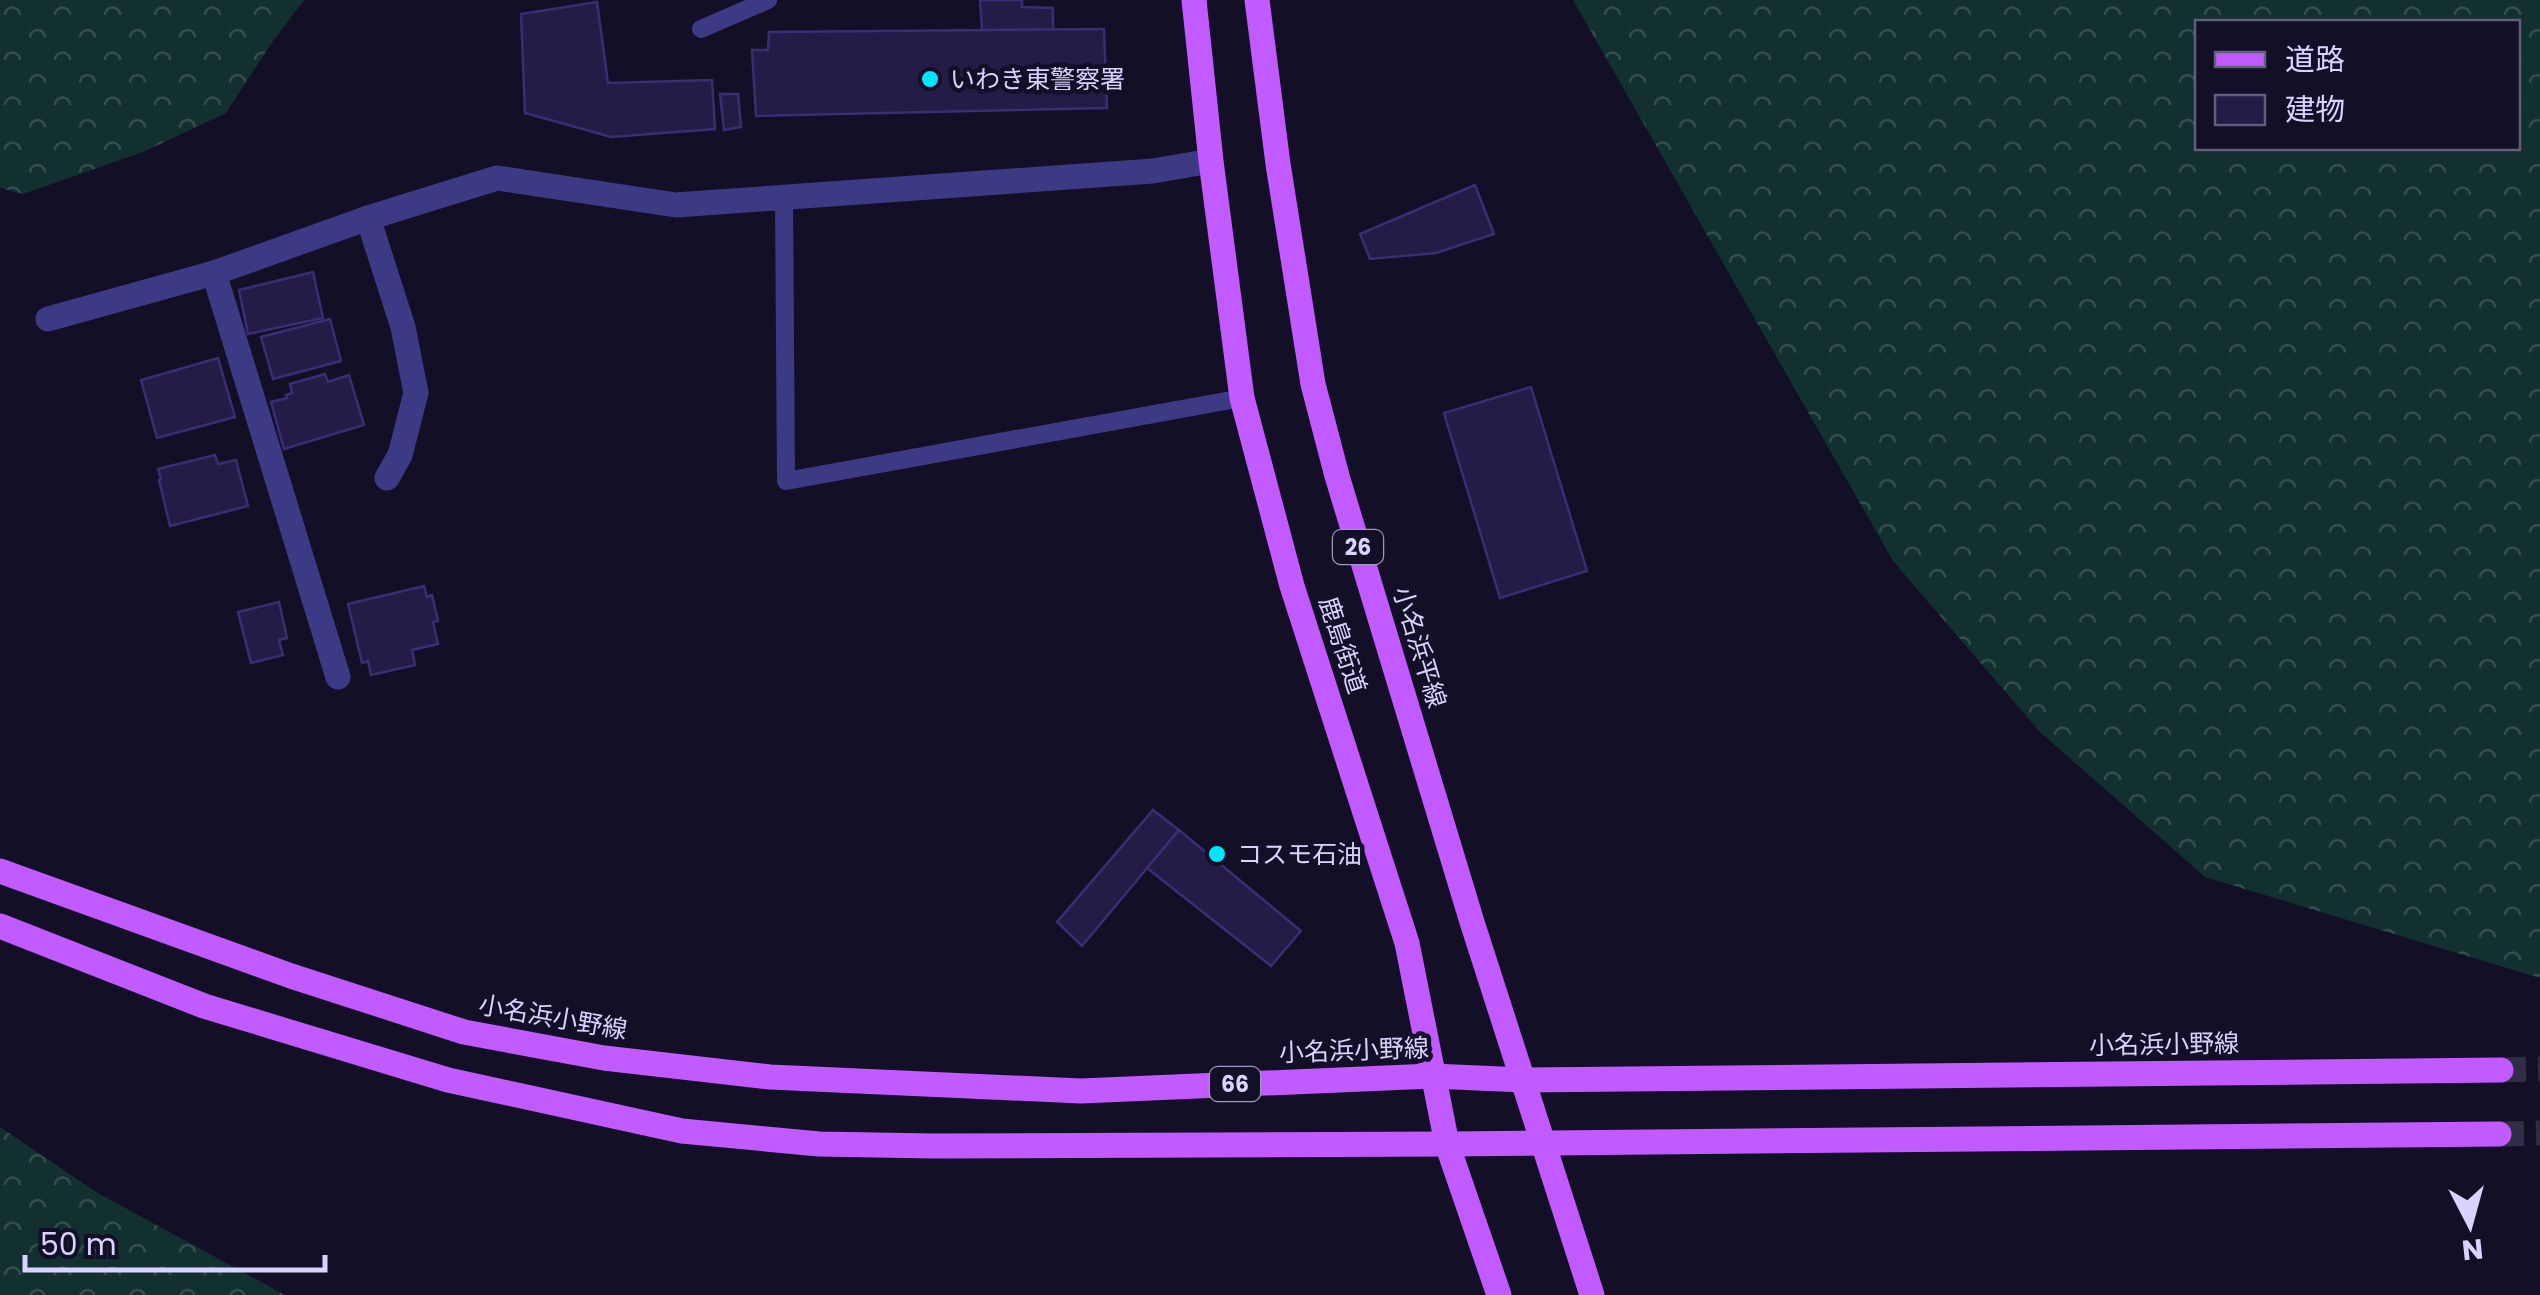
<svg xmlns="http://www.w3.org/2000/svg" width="2540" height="1295" font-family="Poppins,'Noto Sans JP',sans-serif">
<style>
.forest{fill:url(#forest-crowns);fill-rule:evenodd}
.building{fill:#241b47;stroke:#3b2d73;stroke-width:2.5}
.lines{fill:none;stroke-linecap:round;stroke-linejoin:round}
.primary-tunnel{stroke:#312d47;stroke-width:25;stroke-dasharray:25 12;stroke-linecap:butt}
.service{stroke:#3d3a85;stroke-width:18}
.minor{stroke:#3d3a85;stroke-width:25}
.primary{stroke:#c25bff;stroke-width:25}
.poi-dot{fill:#00e5ff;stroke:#130f26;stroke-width:4}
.labels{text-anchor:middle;stroke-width:9;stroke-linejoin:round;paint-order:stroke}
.shield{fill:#130f26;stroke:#9e99be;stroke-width:2.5}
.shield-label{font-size:22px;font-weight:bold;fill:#d9d4ff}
.poi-label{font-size:25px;fill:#d9d4ff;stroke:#130f26;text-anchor:start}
.street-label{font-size:25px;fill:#d9d4ff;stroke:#130f26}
</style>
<defs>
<pattern id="forest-crowns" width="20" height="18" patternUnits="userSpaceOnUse" patternTransform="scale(2.5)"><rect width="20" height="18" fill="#12302f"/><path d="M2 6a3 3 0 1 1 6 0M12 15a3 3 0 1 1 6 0" fill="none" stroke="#344d4e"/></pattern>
</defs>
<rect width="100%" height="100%" fill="#130f26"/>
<g class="forest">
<polygon points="0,0 304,0 273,41 226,113 143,152 23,194 0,188"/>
<path d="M1573 0H2540V978L2205 877 2040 732 1893 561ZM2198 22H2518V148H2198Z"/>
<polygon points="0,1127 96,1192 285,1295 0,1295"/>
</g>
<g class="building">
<polygon points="980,0 1022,0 1022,7 1053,8 1053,30 982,30"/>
<polygon points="597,2 608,83 712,80 715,129 611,137 525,113 521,14"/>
<polygon points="1104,29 1107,108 756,116 752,50 768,50 769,32"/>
<polygon points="720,94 738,94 741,127 724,130"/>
<polygon points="1475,185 1494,234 1436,253 1370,259 1360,234"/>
<polygon points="313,272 323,318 248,334 239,290"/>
<polygon points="330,319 341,361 273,379 261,337"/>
<polygon points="218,358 235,417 157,438 141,380"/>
<polygon points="325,374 328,382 349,375 364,425 284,449 271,402 287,398 286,395 292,393 290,384"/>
<polygon points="1531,387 1587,571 1500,598 1444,413"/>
<polygon points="215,455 218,464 236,460 248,506 170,526 159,480 161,479 158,469"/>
<polygon points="424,586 427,597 432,595 438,621 433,622 438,644 412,650 415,665 371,675 368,661 362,663 348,604"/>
<polygon points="279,602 287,638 279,640 283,655 251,663 238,612"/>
<polygon points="1153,810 1179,830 1082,946 1057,922"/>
<polygon points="1179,830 1301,931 1271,966 1147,868"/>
</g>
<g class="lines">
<g class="primary-tunnel">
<polyline points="2501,1070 2540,1069"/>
<polyline points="2499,1134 2540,1133"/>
</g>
<g class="service">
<polyline points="701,29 768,0"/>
<polyline points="784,198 786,481 1242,398"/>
</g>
<g class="minor">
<polyline points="368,218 403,327 416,393 400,455 387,478"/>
<polyline points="214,273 338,677"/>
<polyline points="48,319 214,273 368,218 497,178 676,205 1153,171 1211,161"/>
</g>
<g class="primary">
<polyline points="1194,0 1211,161 1242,398 1292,586 1407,943 1447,1144 1499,1295"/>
<polyline points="1257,0 1278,164 1313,384 1337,476 1472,922 1592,1295"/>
<polyline points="0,871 291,976 464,1032 604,1058 770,1077 1081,1091 1432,1076 1524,1080 2501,1070"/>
<polyline points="0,926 204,1006 448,1080 682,1131 819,1144 934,1146 1447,1144 2499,1134"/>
</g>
</g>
<g class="poi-dot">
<circle cx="930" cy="79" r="10"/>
<circle cx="1217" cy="854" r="10"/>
</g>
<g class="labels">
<g class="shield">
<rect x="1333" y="530" width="50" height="34" rx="8"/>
<rect x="1210" y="1067" width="50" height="34" rx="8"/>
</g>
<g class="shield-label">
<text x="1358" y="555">26</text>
<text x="1235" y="1092">66</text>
</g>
<g class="poi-label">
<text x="950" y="88">いわき東警察署</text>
<text x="1237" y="863">コスモ石油</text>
</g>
<g class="street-label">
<text transform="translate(1343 645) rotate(72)" y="9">鹿島街道</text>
<text transform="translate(1420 647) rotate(73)" y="9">小名浜平線</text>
<text transform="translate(553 1017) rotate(10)" y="9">小名浜小野線</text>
<text transform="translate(2164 1044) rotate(-1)" y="9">小名浜小野線</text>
<text transform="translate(1354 1050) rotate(-2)" y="9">小名浜小野線</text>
</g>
</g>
<rect x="2195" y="20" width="325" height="130" fill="#130f26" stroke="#625e7d" stroke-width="2.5"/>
<rect x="2215" y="52" width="50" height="15" fill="#c25bff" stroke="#625e7d" stroke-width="2.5"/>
<text x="2285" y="70" font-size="30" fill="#d9d4ff">道路</text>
<rect x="2215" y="95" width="50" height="30" fill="#241b47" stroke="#625e7d" stroke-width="2.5"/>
<text x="2285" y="120" font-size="30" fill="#d9d4ff">建物</text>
<g transform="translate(2470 1225) rotate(174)" stroke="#130f26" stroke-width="8" paint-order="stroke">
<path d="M0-8L18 38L0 25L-18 38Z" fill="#d9d4ff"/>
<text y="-15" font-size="28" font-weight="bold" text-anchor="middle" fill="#d9d4ff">N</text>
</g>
<path d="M25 1255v15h300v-15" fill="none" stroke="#d9d4ff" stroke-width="5"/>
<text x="40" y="1255" font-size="30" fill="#d9d4ff" stroke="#130f26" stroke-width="8" paint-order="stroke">50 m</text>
</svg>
